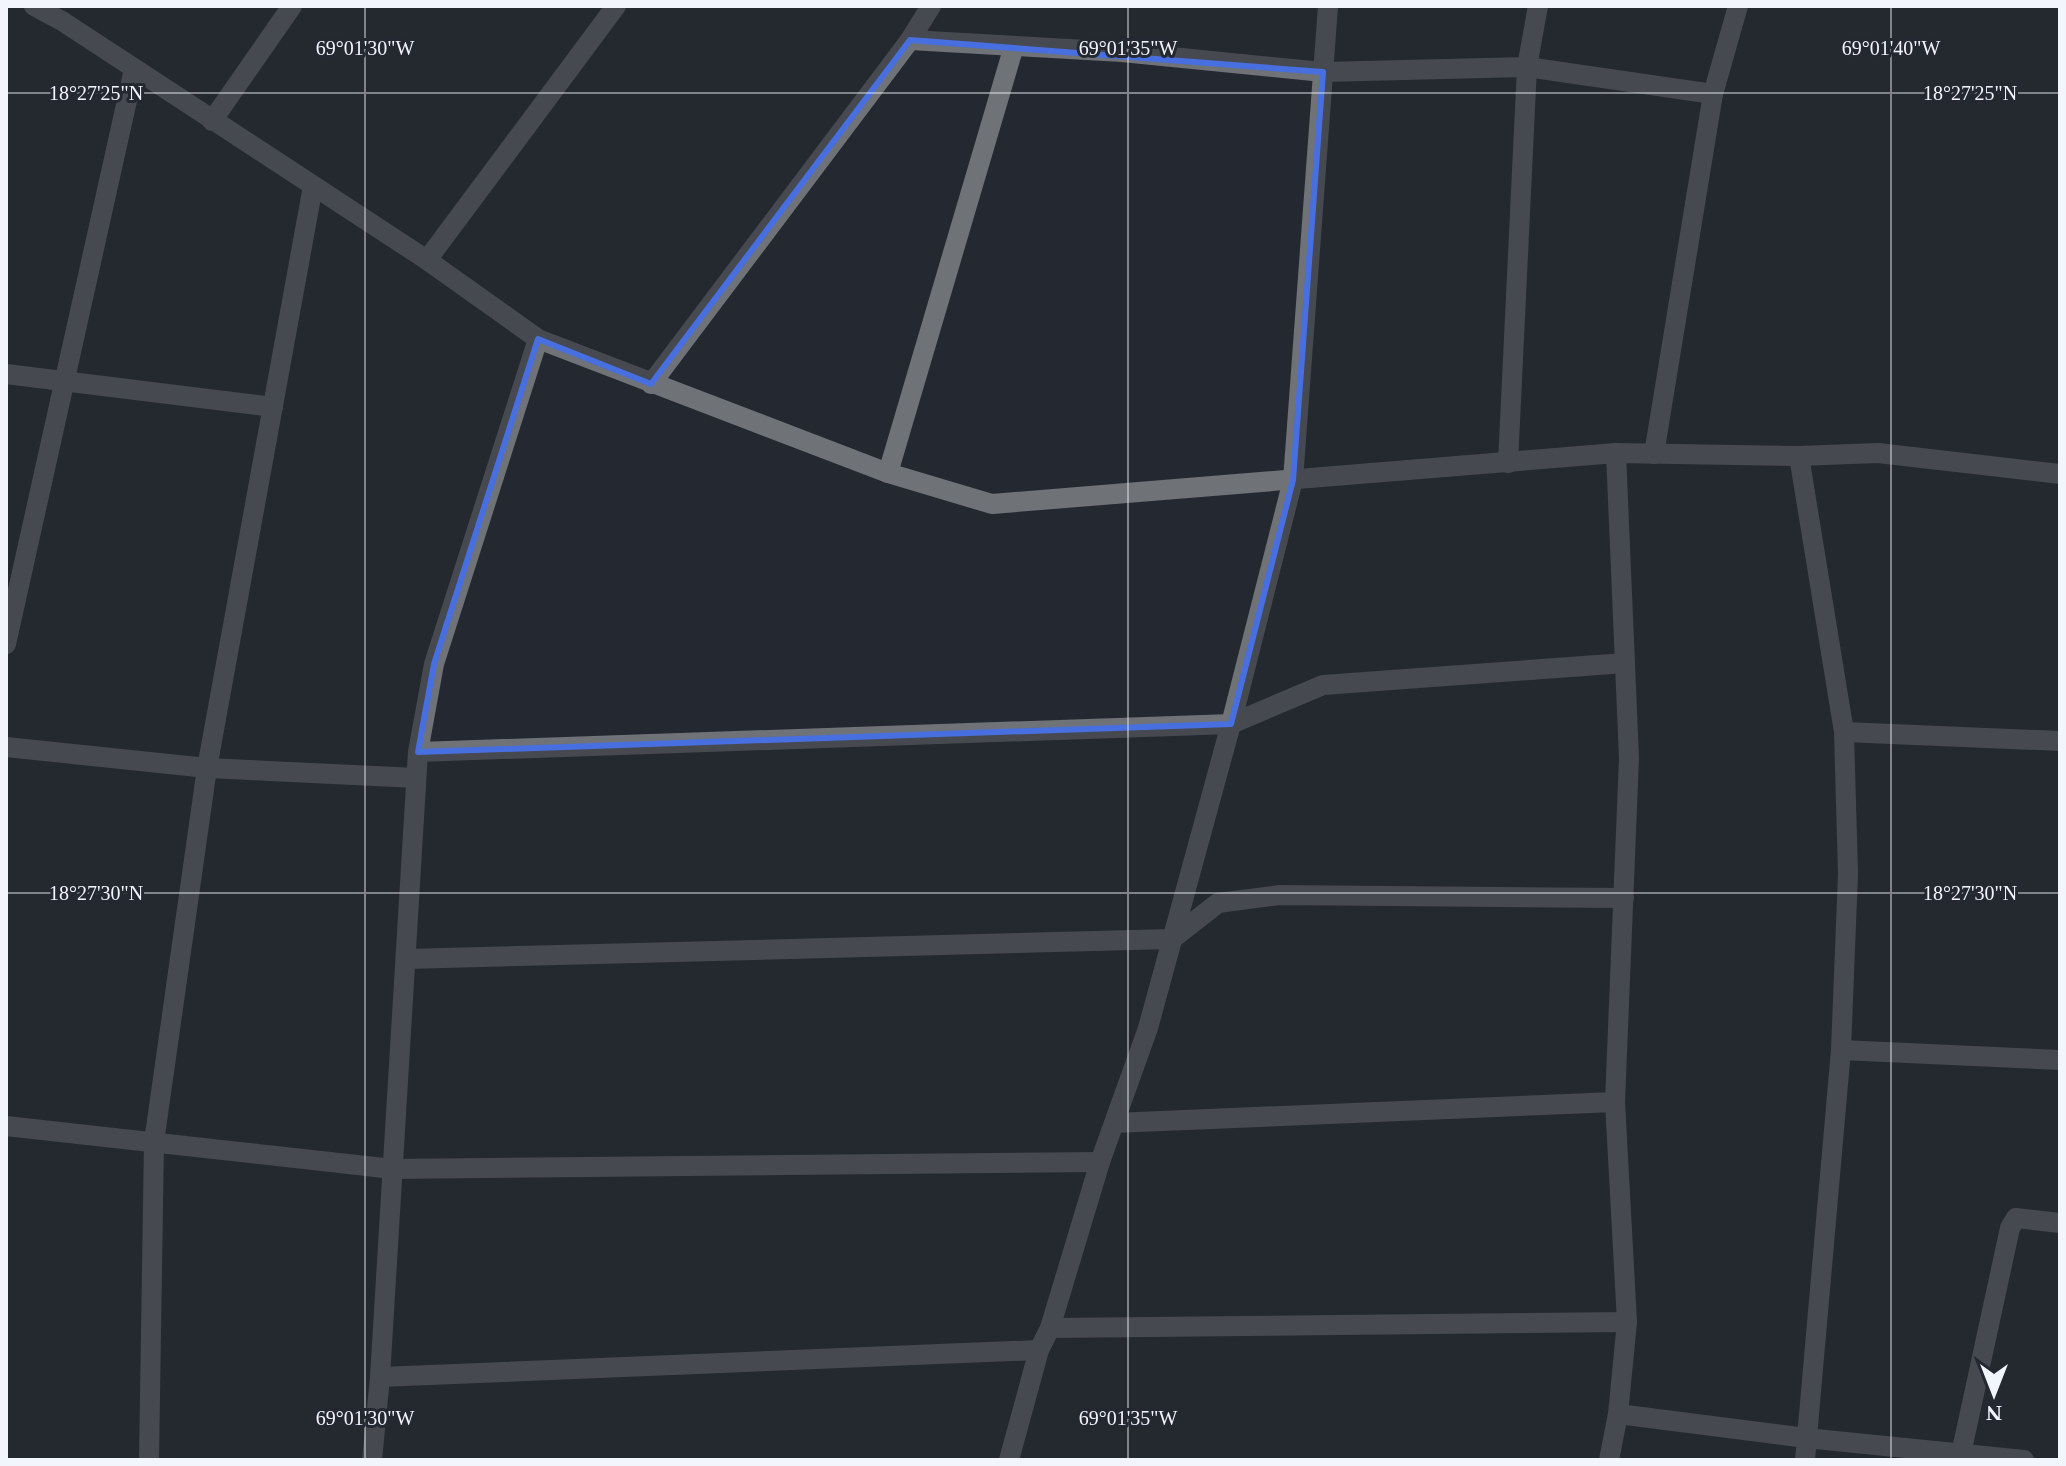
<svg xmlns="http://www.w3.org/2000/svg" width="2066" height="1466" font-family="'Times New Roman',serif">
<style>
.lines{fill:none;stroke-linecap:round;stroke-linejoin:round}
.minor{stroke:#6f7276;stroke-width:20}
.marked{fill:none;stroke:#486fdf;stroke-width:6;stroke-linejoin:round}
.ticks{fill:none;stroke:#f2f5fb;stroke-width:2;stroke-opacity:0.45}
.ticks-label{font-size:20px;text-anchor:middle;fill:#f2f5fb;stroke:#242830;stroke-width:6;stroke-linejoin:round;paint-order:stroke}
</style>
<rect width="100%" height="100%" fill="#242830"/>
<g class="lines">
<g class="minor">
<polyline points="34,6 62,21 427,260 538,339 888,473 992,504 1616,453 1799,456 1878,453 2060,474"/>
<polyline points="910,40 1122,52 1323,72 1527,67 1713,94"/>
<polyline points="212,121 292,6"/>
<polyline points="427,260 616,6"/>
<polyline points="6,374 273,407"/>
<polyline points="651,384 910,40 931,6"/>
<polyline points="1654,454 1713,94 1738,6"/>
<polyline points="1799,456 1844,732 1848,874 1841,1050 1805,1460"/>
<polyline points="1508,463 1527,67 1538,6"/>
<polyline points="888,473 1014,46"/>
<polyline points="6,644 134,69"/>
<polyline points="1844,732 2060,741"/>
<polyline points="6,747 207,768 416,778"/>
<polyline points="418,752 1231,724 1323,685 1625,663"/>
<polyline points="406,959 1172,939 1218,903 1280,895 1624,898"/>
<polyline points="1841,1050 2060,1060"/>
<polyline points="1114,1123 1615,1102"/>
<polyline points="6,1126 393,1169 1100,1162"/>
<polyline points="1050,1328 1627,1322"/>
<polyline points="380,1377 1039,1350"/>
<polyline points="1618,1414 1806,1438 2024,1460"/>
<polyline points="1961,1454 2010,1228 2016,1218 2060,1223"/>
<polyline points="149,1460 154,1142 207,768 313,186"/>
<polyline points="372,1460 380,1377 418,752 434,664 538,339"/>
<polyline points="1009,1460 1039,1350 1050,1328 1100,1162 1148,1028 1231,724 1293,480 1328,6"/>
<polyline points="1609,1460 1618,1414 1627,1322 1615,1102 1629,758 1616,453"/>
</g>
</g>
<path d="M0 0H2066V1466H0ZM910 40 1323 72 1293 480 1231 724 418 752 434 664 538 339 651 384Z" fill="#242830" fill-opacity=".55" fill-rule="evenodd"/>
<path class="marked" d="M910 40 1323 72 1293 480 1231 724 418 752 434 664 538 339 651 384Z"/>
<path class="ticks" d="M365 6V1460M1128 6V1460M1891 6V1460M6 93H2060M6 893H2060"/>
<g class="ticks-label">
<text x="365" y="55">69°01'30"W</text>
<text x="1128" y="55">69°01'35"W</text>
<text x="1891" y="55">69°01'40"W</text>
<text x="1970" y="100">18°27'25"N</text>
<text x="96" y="100">18°27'25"N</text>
<text x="1970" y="900">18°27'30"N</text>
<text x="96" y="900">18°27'30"N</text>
<text x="365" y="1425">69°01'30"W</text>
<text x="1128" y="1425">69°01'35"W</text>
</g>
<rect width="2066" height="1466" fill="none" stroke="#f2f5fb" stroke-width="16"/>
<g transform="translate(1994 1394) rotate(180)" stroke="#242830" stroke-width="6" paint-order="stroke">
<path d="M0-6L14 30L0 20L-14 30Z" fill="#f2f5fb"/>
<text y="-12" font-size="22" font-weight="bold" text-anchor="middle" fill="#f2f5fb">N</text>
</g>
</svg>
